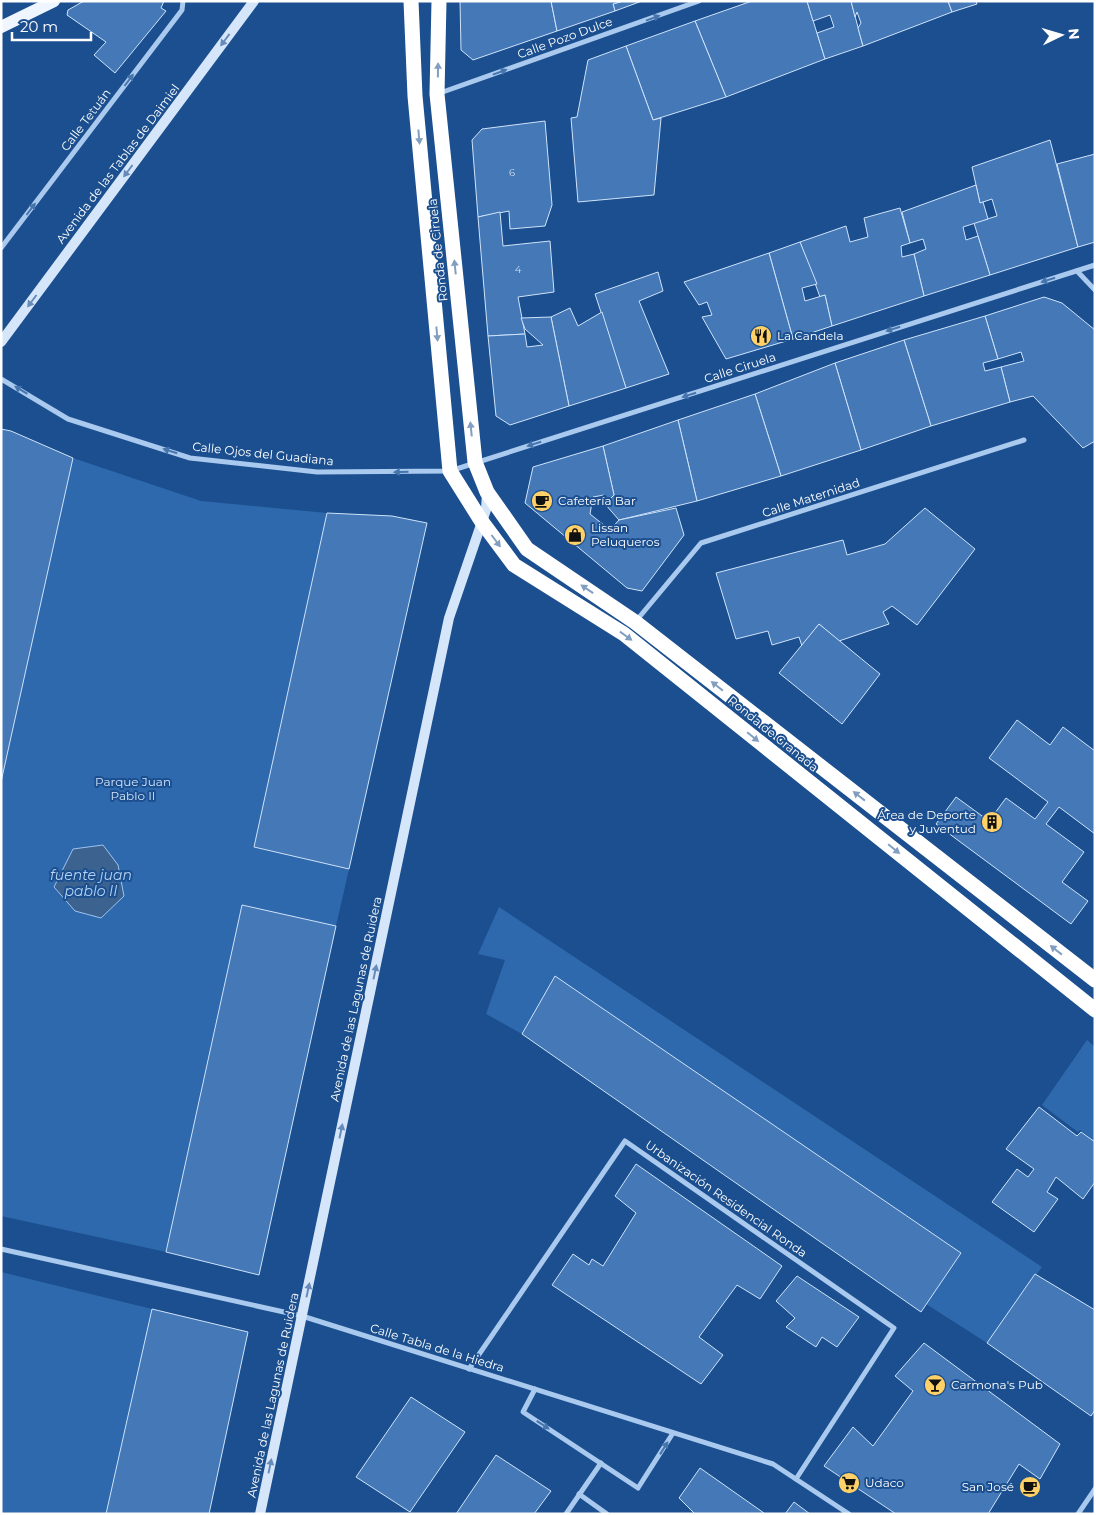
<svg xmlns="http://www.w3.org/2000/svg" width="1096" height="1515" font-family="Montserrat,sans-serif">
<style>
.green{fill:#2e69ad}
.water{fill:#3c6290;stroke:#9cc4f0}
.building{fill:#4478b7;stroke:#cfe3fa}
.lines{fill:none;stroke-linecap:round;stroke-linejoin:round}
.street{stroke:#a9c9ee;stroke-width:5}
.secondary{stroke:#d6e6fa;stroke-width:10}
.primary{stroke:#f0f6ff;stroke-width:12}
.highway{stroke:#fff;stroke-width:15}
.oneway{fill:#4674ac}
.oneway2{fill:#668bba}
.oneway3{fill:#829ec1}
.labels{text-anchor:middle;stroke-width:4;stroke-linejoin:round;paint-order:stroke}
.number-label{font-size:10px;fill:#d0dded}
.street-label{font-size:12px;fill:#fff;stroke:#1b4f8f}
.poi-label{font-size:12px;fill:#fff;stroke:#1b4f8f;text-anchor:start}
.park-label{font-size:12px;fill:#cfe3fa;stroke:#1b4f8f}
.water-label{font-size:14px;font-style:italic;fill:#b5d3f5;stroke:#1b4f8f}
</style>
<rect width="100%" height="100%" fill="#1b4f8f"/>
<g class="green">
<polygon points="73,458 201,501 327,513 254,847 349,869 336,926 242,905 166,1252 1,1216 1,782"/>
<polygon points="499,907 1042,1267 987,1343 926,1304 961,1253 555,976 522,1034 486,1014 505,960 478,954"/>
<polygon points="1087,1040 1095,1047 1095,1142 1080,1130 1078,1132 1042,1105"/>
<polygon points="1,1272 152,1309 106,1514 1,1514"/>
</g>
<polygon class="water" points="103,845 118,865 124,896 101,918 75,911 54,887 73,849"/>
<g class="building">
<polygon points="84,1 164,1 161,8 166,11 115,73 94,55 106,42 67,15 68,10"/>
<polygon points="460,1 551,1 557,31 473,60 461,50"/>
<polygon points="623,1 642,1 615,11 613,4"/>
<polygon points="623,1 613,4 615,11 557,31 551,1"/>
<polygon points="752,1 807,1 825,59 726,97 695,21"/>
<polygon points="807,1 851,1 863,46 825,59 817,33 834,27 830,15 813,21"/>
<polygon points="851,1 948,1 952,12 863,46 858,28 861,23 857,12 855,17"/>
<polygon points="948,1 976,1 977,4 952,12"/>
<polygon points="695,21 726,97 653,120 626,46"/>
<polygon points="626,46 653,120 661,118 654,195 578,202 571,118 577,117 588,60"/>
<polygon points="545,121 552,205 545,226 510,229 509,211 478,217 472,140 482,129"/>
<polygon points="1050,140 1078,247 990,275 974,223 997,216 992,199 980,203 972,167"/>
<polygon points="1095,154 1095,242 1078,247 1057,164"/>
<polygon points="976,185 980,203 983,202 988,219 963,227 966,240 978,236 990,275 924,296 914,254 926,249 923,239 910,243 902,212"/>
<polygon points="900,208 910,243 901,246 902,257 914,254 924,296 832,326 825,295 820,297 800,242 846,226 850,242 868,237 864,218"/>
<polygon points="500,212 503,246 550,241 554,292 518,297 525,334 488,336 478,217"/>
<polygon points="800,242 817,284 802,288 805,301 825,295 832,326 793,339 769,253"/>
<polygon points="769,253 793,339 726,359 702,317 712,315 707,302 699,305 684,282"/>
<polygon points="658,272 663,291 639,301 669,374 626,388 595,294"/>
<polygon points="1044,297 1062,303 1095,330 1095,441 1083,448 1033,396 1010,402 1001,367 1024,361 1021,352 998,359 985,316"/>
<polygon points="570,308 578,326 602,312 626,388 569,406 551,317"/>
<polygon points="985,316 998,359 983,363 985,371 1001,367 1010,402 931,426 904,340"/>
<polygon points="551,317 569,406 510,425 496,416 488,336 525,334 527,347 543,345 525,329 521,318"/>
<polygon points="904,340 931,426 861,450 835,363"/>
<polygon points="835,363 861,450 781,476 755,394"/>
<polygon points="755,394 781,476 697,501 678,420"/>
<polygon points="678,420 697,501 619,520 605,504 614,495 603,446"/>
<polygon points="1,429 11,431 73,458 1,782"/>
<polygon points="603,446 614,495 609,500 604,495 593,497 590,514 610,530 619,520 676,508 684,535 642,591 627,588 525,503 533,467"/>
<polygon points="925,508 975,549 917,625 892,606 883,612 889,624 839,641 819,624 802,646 799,637 772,645 768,631 736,639 716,573 843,540 847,555 885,544"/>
<polygon points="327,513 392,516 427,523 349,869 254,847"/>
<polygon points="819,624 880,674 842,724 779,673"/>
<polygon points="1017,720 1050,745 1063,727 1095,751 1095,834 1059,807 1046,824 1084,852 1062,882 1088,901 1071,924 936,824 956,797 989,821 1006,798 1035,819 1048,802 989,758"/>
<polygon points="242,905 336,926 259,1275 166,1252"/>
<polygon points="555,976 961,1253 921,1312 522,1034"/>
<polygon points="1039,1107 1077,1136 1081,1132 1095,1142 1095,1182 1083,1199 1056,1177 1047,1192 1058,1199 1034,1232 992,1202 1017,1169 1028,1177 1034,1169 1006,1149"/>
<polygon points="636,1164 782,1266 760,1299 737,1285 699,1337 723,1355 701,1384 552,1285 573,1254 589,1265 592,1259 603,1266 636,1213 615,1196"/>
<polygon points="1035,1274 1095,1310 1095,1410 1091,1416 987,1343"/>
<polygon points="797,1276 859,1317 837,1347 822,1337 816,1347 786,1327 795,1318 776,1301"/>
<polygon points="152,1309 248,1332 209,1514 106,1514"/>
<polygon points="924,1343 1060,1444 1040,1479 1019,1464 988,1514 896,1514 824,1466 853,1427 873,1446 913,1391 895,1376"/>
<polygon points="411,1397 465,1432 410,1512 356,1477"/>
<polygon points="496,1455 551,1491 534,1514 456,1514"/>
<polygon points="700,1468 764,1513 764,1514 695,1514 679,1498"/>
<polygon points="794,1502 810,1514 785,1514"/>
</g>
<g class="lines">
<g class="street">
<polyline points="440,93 699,1"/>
<polyline points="1,248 182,10 183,1"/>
<polyline points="1077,271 1095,290"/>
<polyline points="1,379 68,419 190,458 317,472 450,471 1095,265"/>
<polyline points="636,621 701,543 1024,440"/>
<polyline points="1,1249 302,1316 773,1464 849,1514"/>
<polyline points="469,1369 625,1141 894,1328 796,1479"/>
<polyline points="535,1389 523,1412 638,1488 673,1433"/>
<polyline points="579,1494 607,1514"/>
<polyline points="566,1514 601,1463"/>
<polyline points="1078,1514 1095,1489"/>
</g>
<g class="secondary">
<polyline points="1,342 254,1"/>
<polyline points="260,1514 449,618 486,510 487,492"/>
</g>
<polyline class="primary" points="1,27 54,1"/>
<g class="highway">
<polyline points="411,1 415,96 450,471 482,522 514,565 624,634 1095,1010"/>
<polyline points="439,1 437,94 475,462 487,492 527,549 635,622 1095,980"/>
</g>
</g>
<defs><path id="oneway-solid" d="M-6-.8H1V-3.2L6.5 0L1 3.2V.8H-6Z" transform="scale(1.25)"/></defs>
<g class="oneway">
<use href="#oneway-solid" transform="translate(653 18) rotate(-20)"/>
<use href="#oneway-solid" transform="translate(500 72) rotate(-20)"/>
<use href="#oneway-solid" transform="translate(129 80) rotate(-53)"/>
<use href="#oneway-solid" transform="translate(31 209) rotate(-53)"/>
<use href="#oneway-solid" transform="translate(1048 280) rotate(162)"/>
<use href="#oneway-solid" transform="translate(893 329) rotate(162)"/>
<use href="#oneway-solid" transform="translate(21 390) rotate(-149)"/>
<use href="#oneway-solid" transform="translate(689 395) rotate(162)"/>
<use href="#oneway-solid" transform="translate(534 444) rotate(162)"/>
<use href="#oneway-solid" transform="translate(170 451) rotate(-162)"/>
<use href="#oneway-solid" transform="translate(401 472) rotate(179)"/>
<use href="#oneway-solid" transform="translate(543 1425) rotate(33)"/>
<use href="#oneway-solid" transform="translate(664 1448) rotate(-58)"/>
</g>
<g class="oneway2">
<use href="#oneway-solid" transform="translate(225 40) rotate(127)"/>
<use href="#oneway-solid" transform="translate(128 171) rotate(127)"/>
<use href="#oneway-solid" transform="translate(32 301) rotate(127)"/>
<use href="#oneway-solid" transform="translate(375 972) rotate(-78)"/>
<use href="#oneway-solid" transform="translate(341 1131) rotate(-78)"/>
<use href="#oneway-solid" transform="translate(308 1290) rotate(-78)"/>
<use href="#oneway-solid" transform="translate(270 1466) rotate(-78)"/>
</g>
<g class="oneway3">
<use href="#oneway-solid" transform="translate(438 70) rotate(-89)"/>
<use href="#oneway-solid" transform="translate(419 137) rotate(85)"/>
<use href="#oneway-solid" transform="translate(455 267) rotate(-96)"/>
<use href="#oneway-solid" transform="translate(437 334) rotate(85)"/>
<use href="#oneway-solid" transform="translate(471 429) rotate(-96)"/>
<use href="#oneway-solid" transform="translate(496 541) rotate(53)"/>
<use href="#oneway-solid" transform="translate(587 589) rotate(-146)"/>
<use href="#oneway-solid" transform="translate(626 636) rotate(36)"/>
<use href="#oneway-solid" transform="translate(717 686) rotate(-142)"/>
<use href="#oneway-solid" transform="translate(753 737) rotate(39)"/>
<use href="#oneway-solid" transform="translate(859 796) rotate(-142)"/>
<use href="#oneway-solid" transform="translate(894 849) rotate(39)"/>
<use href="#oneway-solid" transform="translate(1056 950) rotate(-142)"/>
</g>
<defs>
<g id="restaurant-disc" transform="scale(1.125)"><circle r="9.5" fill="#ffd166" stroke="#1b4f8f"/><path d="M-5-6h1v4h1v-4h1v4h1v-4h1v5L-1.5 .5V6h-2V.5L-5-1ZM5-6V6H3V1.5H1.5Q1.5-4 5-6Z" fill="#111"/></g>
<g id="cafe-disc" transform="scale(1.125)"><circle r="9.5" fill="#ffd166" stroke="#1b4f8f"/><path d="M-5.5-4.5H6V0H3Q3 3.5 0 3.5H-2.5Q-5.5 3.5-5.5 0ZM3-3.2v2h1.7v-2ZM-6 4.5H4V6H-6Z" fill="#111"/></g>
<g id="shop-disc" transform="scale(1.125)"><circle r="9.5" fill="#ffd166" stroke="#1b4f8f"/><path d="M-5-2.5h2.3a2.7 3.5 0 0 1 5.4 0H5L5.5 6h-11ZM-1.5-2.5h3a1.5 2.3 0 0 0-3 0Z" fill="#111"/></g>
<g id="building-disc" transform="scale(1.125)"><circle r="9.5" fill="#ffd166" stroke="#1b4f8f"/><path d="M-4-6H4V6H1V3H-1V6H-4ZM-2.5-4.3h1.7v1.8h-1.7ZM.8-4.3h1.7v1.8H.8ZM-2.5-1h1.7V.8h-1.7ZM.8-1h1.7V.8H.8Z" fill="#111"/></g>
<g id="bar-disc" transform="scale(1.125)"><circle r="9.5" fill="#ffd166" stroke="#1b4f8f"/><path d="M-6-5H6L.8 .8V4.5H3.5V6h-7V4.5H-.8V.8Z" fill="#111"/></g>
<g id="supermarket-disc" transform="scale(1.125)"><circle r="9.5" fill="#ffd166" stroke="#1b4f8f"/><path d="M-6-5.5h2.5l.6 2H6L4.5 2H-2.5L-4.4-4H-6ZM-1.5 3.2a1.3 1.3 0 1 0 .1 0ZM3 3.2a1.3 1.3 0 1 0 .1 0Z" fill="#111"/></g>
</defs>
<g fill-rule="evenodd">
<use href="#restaurant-disc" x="761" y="336"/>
<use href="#cafe-disc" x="542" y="501"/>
<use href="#shop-disc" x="575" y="535"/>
<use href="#building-disc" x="992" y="822"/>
<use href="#bar-disc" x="935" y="1385"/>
<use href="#supermarket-disc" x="849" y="1483"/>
<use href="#cafe-disc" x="1030" y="1487"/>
</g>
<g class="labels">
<g class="number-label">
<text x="512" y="176">6</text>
<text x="518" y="273">4</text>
</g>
<g class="street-label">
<text transform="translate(565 38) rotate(-20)" y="4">Calle Pozo Dulce</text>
<text transform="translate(86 120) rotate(-53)" y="4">Calle Tetuán</text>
<text transform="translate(118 164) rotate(-53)" y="4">Avenida de las Tablas de Daimiel</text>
<text transform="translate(438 250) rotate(-96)" y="4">Ronda de Ciruela</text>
<text transform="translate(740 368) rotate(-18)" y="4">Calle Ciruela</text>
<text transform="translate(263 454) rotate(6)" y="4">Calle Ojos del Guadiana</text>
<text transform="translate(811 498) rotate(-18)" y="4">Calle Maternidad</text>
<text transform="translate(773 734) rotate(39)" y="4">Ronda de Granada</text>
<text transform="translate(356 999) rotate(-78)" y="4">Avenida de las Lagunas de Ruidera</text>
<text transform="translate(726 1199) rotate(35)" y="4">Urbanización Residencial Ronda</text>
<text transform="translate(437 1348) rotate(17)" y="4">Calle Tabla de la Hiedra</text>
<text transform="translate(273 1395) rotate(-78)" y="4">Avenida de las Lagunas de Ruidera</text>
</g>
<g class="poi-label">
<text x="777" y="340">La Candela</text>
<text x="558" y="505">Cafetería Bar</text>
<text x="591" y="532">Lissan<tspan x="591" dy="14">Peluqueros</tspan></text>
<text x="976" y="819" text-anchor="end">Área de Deporte<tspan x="976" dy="14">y Juventud</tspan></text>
<text x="951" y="1389">Carmona's Pub</text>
<text x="865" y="1487">Udaco</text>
<text x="1014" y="1491" text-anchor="end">San José</text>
</g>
<g class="park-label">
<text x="133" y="786">Parque Juan<tspan x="133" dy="14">Pablo II</tspan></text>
</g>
<g class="water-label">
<text x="91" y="880">fuente juan<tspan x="91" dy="16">pablo II</tspan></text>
</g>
</g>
<rect width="1096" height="1515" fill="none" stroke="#ffffff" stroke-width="5"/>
<g transform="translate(1061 35) rotate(85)" stroke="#1b4f8f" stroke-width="4" paint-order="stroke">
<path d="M0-4L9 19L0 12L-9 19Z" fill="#ffffff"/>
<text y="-8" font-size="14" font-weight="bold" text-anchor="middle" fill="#ffffff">N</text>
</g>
<path d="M12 32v8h79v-8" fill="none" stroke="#ffffff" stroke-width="2.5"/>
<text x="20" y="32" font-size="15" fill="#ffffff" stroke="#1b4f8f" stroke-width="4" paint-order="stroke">20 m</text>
</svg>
